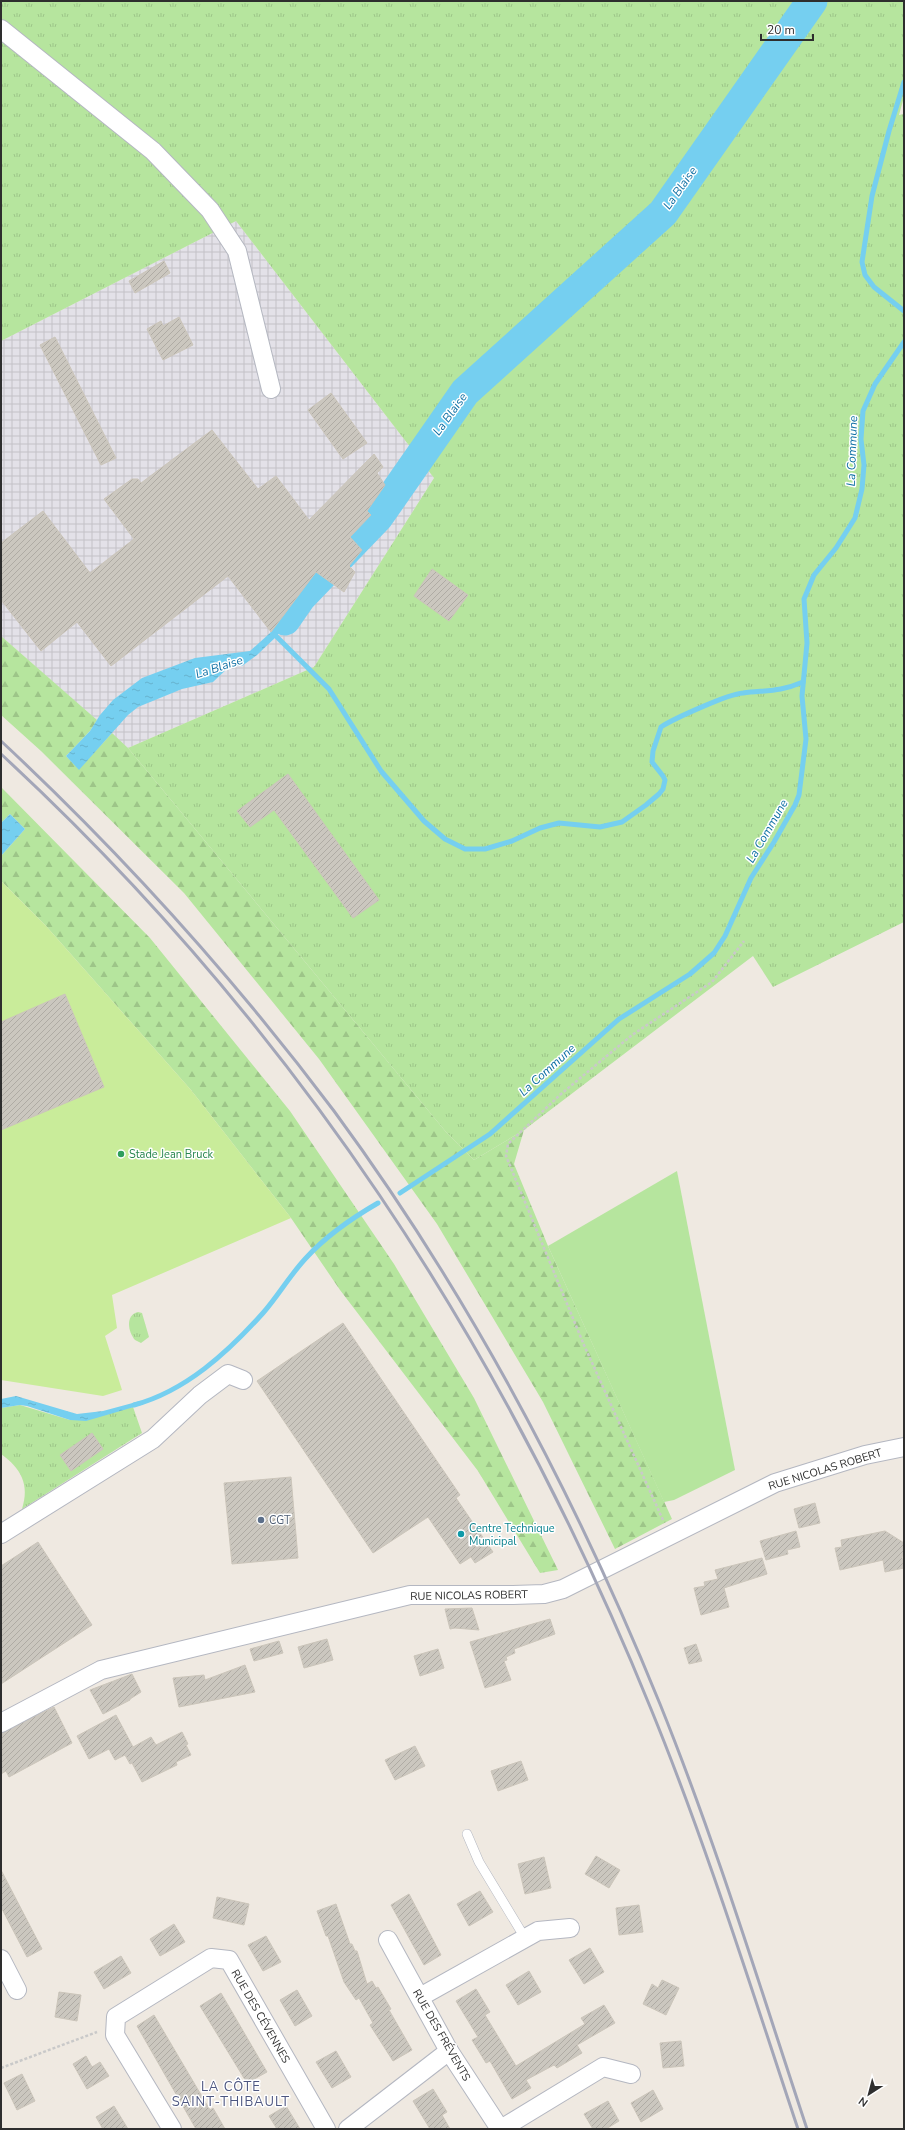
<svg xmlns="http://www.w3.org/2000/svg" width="905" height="2130" font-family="'Nunito Sans',sans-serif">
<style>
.industrial{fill:url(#industrial-grid)}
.grass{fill:url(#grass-tufts)}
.forest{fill:url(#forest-firs)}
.garden{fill:#b6e59e}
.pitch{fill:#c9ec9a}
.water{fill:url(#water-ripples)}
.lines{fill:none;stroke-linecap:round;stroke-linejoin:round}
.stream{stroke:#75cff0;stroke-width:5}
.river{stroke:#75cff0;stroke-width:31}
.building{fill:url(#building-hatch);stroke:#cbc5ba}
.service-casing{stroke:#b4b7c1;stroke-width:10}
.minor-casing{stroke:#b4b7c1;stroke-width:20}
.path{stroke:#c9c9c9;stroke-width:2.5;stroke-dasharray:3 2;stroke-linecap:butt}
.service{stroke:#fff;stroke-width:9}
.minor{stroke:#fff;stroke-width:18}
.rail{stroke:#a3a6b8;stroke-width:3}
.leisure-dot{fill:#2e9e5b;stroke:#fff;stroke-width:1.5}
.service-dot{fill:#5c6f8a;stroke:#fff;stroke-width:1.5}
.culture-dot{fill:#0f9aa8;stroke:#fff;stroke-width:1.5}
.labels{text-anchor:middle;stroke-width:3;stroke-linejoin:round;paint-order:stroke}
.leisure-label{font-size:11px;fill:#27864d;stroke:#fff;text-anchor:start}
.street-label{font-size:11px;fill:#2e2e2e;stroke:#fff}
.service-label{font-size:11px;fill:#4e5e75;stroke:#fff;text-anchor:start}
.culture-label{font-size:11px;fill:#0d838f;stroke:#fff;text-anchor:start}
.water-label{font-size:12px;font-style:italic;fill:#0d6fa3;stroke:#fff}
.quarter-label{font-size:13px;letter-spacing:1px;fill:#4d5680;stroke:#fff}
</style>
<defs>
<pattern id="industrial-grid" width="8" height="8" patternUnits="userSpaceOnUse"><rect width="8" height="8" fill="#e3e1e8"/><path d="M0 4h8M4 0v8" fill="none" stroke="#c3c1c7"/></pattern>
<pattern id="grass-tufts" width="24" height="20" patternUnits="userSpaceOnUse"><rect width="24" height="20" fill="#b6e59e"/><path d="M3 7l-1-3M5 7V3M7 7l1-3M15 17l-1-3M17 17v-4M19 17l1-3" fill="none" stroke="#9dc588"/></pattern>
<pattern id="forest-firs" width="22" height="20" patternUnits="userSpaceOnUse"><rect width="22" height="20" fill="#b6e59e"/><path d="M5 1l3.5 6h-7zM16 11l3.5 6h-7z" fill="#9dc588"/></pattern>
<pattern id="water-ripples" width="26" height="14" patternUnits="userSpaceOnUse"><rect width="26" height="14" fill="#75cff0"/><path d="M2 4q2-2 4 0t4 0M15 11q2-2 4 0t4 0" fill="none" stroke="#66b2ce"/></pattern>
<pattern id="building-hatch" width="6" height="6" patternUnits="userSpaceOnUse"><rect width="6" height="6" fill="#cbc7bf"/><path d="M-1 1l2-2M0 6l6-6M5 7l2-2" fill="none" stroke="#afaba4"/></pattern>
</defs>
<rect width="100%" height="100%" fill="#efe9e1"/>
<polygon class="industrial" points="236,221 434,478 314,667 128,748 1,636 1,341"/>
<g class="grass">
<polygon points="1,1 904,1 904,97 899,115 904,114 904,922 773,987 753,956 524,1130 474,1160 446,1132 128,748 314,667 434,478 236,221 1,341"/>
<path d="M138 1312 142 1313 149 1337 141 1343 135 1340C128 1332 125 1315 138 1312Z"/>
<path d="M20 1405 70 1420 133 1407 142 1433 22 1509C30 1485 21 1468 1 1454V1408Z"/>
</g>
<g class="forest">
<polygon points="1,636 97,720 90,731 66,756 79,769 112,733 128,748 446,1132 474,1160 524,1130 514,1164 548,1246 672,1519 615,1549 543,1402 437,1224 319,1059 184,893 41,751 1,715"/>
<polygon points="1,787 150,938 290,1111 394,1264 474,1398 558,1570 540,1573 478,1471 340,1290 291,1218 191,1090 46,926 1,881 1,856 25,829 10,814 1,823"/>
</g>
<polygon class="garden" points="677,1171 735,1470 674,1500 664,1502 548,1246"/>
<polygon class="pitch" points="1,881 46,926 191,1090 291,1218 112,1295 117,1328 105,1336 122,1390 103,1396 1,1380"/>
<g class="water">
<polygon points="310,580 312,588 277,636 257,655 242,666 230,666 213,682 182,689 138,707 128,715 79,770 66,756 90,731 100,715 113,700 142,678 195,658 250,651 270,633"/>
<polygon points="10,814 25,829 1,856 1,823"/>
<polygon points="16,1396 77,1414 103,1411 140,1401 141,1405 86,1421 70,1420 27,1406 20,1405 1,1408 1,1399"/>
</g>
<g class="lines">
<g class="stream">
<polyline points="904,82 889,131 872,196 862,262 865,275 874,287 904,311"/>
<path d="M275 635 329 689 381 771 424 821 445 839 465 849H485L512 841 540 828 559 823 600 827 622 822 646 805 659 794 663 789 665 780 663 776 652 762 653 751 661 727C673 719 728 694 743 693 766 690 780 692 803 682"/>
<polyline points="400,1193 490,1134 619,1019 690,974 714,953 725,936 751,878 774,842 795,805 799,795 806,739 802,696 807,643 804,599 814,575 836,548 855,518 862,489 864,465 861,439 863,411 875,384 904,342"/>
<path d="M134 1405C186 1391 228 1352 263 1313 278 1296 290 1275 306 1258 326 1236 352 1218 378 1203"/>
</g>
<polyline class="river" points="285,620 301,597 378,517 465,392 663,213 812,1"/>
</g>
<g class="building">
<polygon points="164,261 170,273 135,293 129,281"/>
<polygon points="179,317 193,345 163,360 147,329 161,321 163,326"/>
<polygon points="55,337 116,458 101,465 40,345"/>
<polygon points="331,393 367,443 343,459 308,410"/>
<polygon points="212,430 258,489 276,476 309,520 374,454 383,467 377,473 385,485 367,511 371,515 350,537 362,550 349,566 355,572 344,592 316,572 271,632 228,576 111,666 77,622 41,651 1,600 1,543 43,511 90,573 134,539 104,499 132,479 138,479 141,483"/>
<polygon points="432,569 468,595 449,621 414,596"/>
<polygon points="288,774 379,900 353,918 274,810 250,827 237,811"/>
<polygon points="65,994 104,1087 1,1130 1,1022"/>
<polygon points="343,1323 460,1495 456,1498 493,1552 475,1563 471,1557 460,1564 428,1517 373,1553 257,1381"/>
<polygon points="92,1433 103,1449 71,1471 60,1455"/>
<polygon points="291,1477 298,1558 232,1564 224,1483"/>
<polygon points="815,1503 820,1523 799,1528 794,1509"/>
<polygon points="796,1531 800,1547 787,1550 788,1554 766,1560 760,1541"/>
<polygon points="885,1531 904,1543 904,1553 902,1557 904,1568 885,1572 883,1560 840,1570 835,1548 842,1547 841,1540"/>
<polygon points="38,1542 92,1625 1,1684 1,1566"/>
<polygon points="762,1558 767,1574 724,1588 729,1607 701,1615 694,1588 705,1586 704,1582 718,1579 715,1570"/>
<polygon points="472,1608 479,1630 455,1628 450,1629 445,1609"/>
<polygon points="550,1619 555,1634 514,1649 515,1653 506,1657 507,1660 504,1661 511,1680 485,1688 470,1642"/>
<polygon points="327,1639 333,1660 304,1668 298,1647"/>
<polygon points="279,1641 283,1653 254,1661 250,1649"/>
<polygon points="696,1644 702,1661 689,1664 684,1648"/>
<polygon points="438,1649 444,1668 420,1676 414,1656"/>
<polygon points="245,1665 255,1692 179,1707 173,1678 204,1675 205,1680"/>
<polygon points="132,1674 141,1692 130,1699 130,1700 103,1714 90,1690"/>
<polygon points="54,1707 72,1743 9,1777 6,1771 1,1774 1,1733"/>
<polygon points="116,1715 133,1747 151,1737 156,1745 182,1732 188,1744 186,1745 191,1755 176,1762 177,1765 142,1782 132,1763 130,1764 125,1755 115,1760 109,1749 89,1759 77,1736"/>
<polygon points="415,1746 425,1766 395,1780 385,1760"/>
<polygon points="521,1761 528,1780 498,1791 491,1771"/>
<polygon points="596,1856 620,1870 609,1888 585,1874"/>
<polygon points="544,1857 551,1888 525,1894 518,1864"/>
<polygon points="1,1870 42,1949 27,1957 1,1907"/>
<polygon points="480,1891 493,1912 469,1926 457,1904"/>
<polygon points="409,1894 441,1955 424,1965 391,1905"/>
<polygon points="217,1897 249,1904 244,1925 213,1918"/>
<polygon points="336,1904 350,1944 352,1944 355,1951 357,1951 367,1984 372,1981 376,1988 378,1987 391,2009 389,2010 412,2050 393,2061 370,2025 373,2023 359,1998 356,2000 344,1982 328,1936 326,1936 317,1911"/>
<polygon points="639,1905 643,1932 619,1935 616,1908"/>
<polygon points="174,1924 185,1942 160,1956 150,1939"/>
<polygon points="266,1936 281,1962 263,1971 248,1945"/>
<polygon points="590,1948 604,1972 584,1984 569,1960"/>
<polygon points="121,1956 131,1973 104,1989 94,1972"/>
<polygon points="529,1971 541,1992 518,2005 506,1985"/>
<polygon points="662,1980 679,1988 666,2015 643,2004 652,1984 658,1988"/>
<polygon points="476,1989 490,2012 485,2015 516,2066 585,2024 581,2018 604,2005 615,2023 577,2045 582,2053 557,2068 554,2065 526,2080 531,2088 512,2099 490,2061 486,2063 472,2040 478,2037 456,2001"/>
<polygon points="297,1990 312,2016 295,2026 280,2000"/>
<polygon points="59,1992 81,1995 77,2021 55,2017"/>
<polygon points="221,1993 267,2072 247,2083 200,2006"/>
<polygon points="154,2015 210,2110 213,2108 225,2129 196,2129 137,2026"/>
<polygon points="681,2041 684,2066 663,2068 660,2043"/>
<polygon points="336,2051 351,2077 332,2088 316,2062"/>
<polygon points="86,2056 92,2067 100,2062 109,2076 87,2089 73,2064"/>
<polygon points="22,2074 35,2101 17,2110 4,2083"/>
<polygon points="433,2089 447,2112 442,2115 450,2129 430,2129 413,2101"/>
<polygon points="653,2090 663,2109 641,2122 631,2103"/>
<polygon points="608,2101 619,2121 606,2129 593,2129 584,2114"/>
<polygon points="114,2106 128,2129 103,2129 96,2117"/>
<polygon points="286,2106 294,2119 300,2129 277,2129 269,2116"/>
</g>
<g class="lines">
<g class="service-casing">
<polyline id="service" points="467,1834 479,1862 525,1938"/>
</g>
<g class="minor-casing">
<g id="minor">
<polyline points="1,29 153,151 210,210 237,251 271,389"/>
<polyline points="1,1534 153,1439 200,1395 228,1374 243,1380"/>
<polyline points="1,1723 101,1670 410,1595 513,1595 544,1594 563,1589 775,1483 865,1455 904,1447"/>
<polyline points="388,1940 449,2051 500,2129"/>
<polyline points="1,1959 17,1990"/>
<polyline points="420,1997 538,1931 570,1928"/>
<polyline points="172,2129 115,2035 116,2017 211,1958 229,1960 326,2129"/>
<polyline points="348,2129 449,2051"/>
<polyline points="501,2129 603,2067 631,2074"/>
</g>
</g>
<g class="path">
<polyline points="663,1520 584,1345 506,1156 508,1144 561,1094 632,1035 712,982 744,941"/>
<polyline points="1,2068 97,2032"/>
</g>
<use href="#service" class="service"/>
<use href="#minor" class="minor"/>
<g class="rail">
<path d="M1 741C122 854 234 978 334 1111 468 1293 575 1495 660 1704 716 1843 760 1987 807 2129"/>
<path d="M1 754C292 1023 502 1342 651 1709 707 1846 751 1988 798 2129"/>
</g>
</g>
<circle class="leisure-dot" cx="121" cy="1154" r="4"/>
<circle class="service-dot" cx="261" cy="1520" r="4"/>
<circle class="culture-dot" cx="461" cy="1534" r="4"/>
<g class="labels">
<g class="leisure-label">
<text x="129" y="1158">Stade Jean Bruck</text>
</g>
<g class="street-label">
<text transform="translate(825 1469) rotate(-17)" y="4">RUE NICOLAS ROBERT</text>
<text transform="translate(469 1595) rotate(-1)" y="4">RUE NICOLAS ROBERT</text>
<text transform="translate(261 2016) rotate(60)" y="4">RUE DES CÉVENNES</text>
<text transform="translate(442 2035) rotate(60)" y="4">RUE DES FRÉVENTS</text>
</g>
<g class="service-label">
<text x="269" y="1524">CGT</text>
</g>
<g class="culture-label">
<text x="469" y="1532">Centre Technique<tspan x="469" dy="13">Municipal</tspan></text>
</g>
<g class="water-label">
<text transform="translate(680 188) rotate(-55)" y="4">La Blaise</text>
<text transform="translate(450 414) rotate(-54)" y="4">La Blaise</text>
<text transform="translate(852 451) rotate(-88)" y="4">La Commune</text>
<text transform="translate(219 667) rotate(-18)" y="4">La Blaise</text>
<text transform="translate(767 831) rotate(-60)" y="4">La Commune</text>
<text transform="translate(547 1070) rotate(-42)" y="4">La Commune</text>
</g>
<g class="quarter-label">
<text x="231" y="2091">LA CÔTE<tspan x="231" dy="15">SAINT-THIBAULT</tspan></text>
</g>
</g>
<rect width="905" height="2130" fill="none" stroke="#2e2e2e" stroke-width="4"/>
<g transform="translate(869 2094) rotate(216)" stroke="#ffffff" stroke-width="3" paint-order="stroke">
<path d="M0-3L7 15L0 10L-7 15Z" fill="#2e2e2e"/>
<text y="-6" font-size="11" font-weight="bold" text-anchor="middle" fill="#2e2e2e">N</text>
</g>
<path d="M761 34v6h52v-6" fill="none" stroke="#2e2e2e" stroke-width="2"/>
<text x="767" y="34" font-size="12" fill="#2e2e2e" stroke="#ffffff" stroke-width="3" paint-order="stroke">20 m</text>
</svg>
